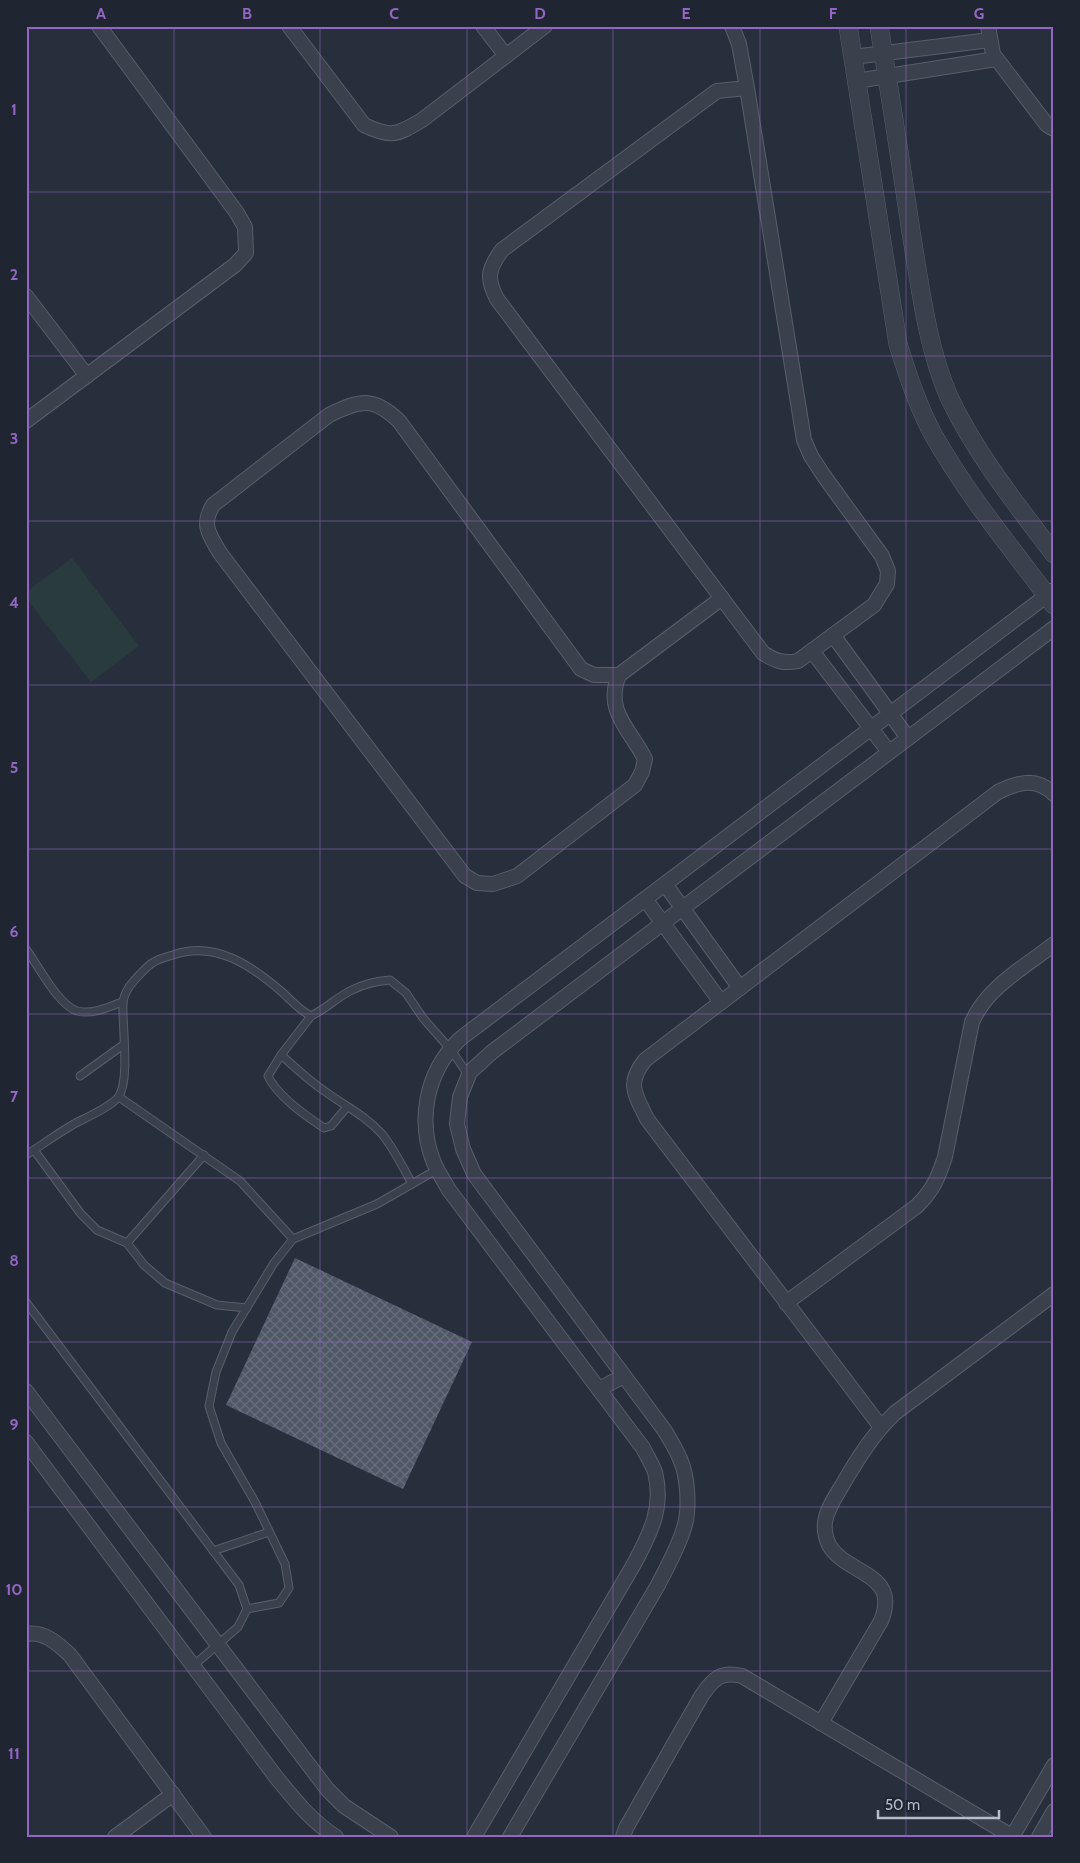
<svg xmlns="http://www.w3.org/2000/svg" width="1080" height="1863" font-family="Cabin,sans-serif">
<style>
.pitch{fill:#293b3e}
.building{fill:url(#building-cross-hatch)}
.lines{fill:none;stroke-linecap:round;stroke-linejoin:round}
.service-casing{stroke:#585f6b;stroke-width:9}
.minor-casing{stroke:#585f6b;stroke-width:16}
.tertiary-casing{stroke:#585f6b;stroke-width:19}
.service{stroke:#3a414d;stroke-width:7}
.minor{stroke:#3a414d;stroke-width:14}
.tertiary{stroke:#3a414d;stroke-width:18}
.grid{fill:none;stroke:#9366c3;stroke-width:1;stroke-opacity:0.55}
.neatline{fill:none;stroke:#9366c3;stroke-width:2}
.grid-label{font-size:16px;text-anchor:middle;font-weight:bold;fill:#9366c3}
</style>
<defs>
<pattern id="building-cross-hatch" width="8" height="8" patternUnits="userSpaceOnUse" patternTransform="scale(1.25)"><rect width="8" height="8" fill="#505868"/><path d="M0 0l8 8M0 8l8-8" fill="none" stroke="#676e7c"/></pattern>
</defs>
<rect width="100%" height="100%" fill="#272f3d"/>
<polygon class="pitch" points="72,558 139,646 91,682 26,598 26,592"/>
<polygon class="building" points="295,1258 472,1342 403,1489 226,1405"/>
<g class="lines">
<g class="service-casing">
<g id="service">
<path d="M26 949C38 965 58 1005 77 1011 92 1015 109 1007 122 1002"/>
<path d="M311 1016 281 1055 268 1076C277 1096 306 1116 324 1128L331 1126 347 1107"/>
<path d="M281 1055C295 1067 308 1080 323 1090 343 1105 365 1115 382 1134 394 1149 403 1167 412 1184"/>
<polyline points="80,1076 123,1045"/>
<polyline points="119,1097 240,1181 293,1239"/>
<polyline points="34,1150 81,1214 97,1230 127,1243 144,1265 165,1283 217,1305 247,1308"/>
<path d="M26 1155C42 1145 58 1133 74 1124 85 1118 113 1106 119 1096 130 1078 122 1027 123 1005 123 989 136 979 146 968 154 960 163 958 173 955 215 940 252 966 282 992 292 1001 299 1010 311 1016 326 1009 337 997 352 990 364 984 377 981 390 980L406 993 423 1018 451 1050 469 1076"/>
<polyline points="127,1243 204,1155"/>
<polyline points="26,1302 239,1585 247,1609 238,1627 193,1666"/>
<polyline points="213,1551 269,1532"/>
<polyline points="247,1609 279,1603 289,1588 285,1564 255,1502 221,1443 209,1406 216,1372 232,1332 274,1263 293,1239 377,1204 438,1169"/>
</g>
</g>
<g class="minor-casing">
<g id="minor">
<path d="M289 26 364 125C391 138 397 135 422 120L545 26"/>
<polyline points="483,26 506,56"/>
<path d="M732 26 739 44 747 88 804 440 811 456 824 476 882 556 888 571 887 584 874 605 798 661C784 664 775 661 763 653L497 299C486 278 488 269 502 250L717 91 747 88"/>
<polyline points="988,26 993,54 1047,125 1054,129"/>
<polyline points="853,57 990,40"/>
<polyline points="856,81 996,59"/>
<polyline points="26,296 87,376"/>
<polyline points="26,421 235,265 246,253 245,227 237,213 99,26"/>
<polyline points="833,635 908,738"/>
<polyline points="812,651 889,752"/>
<path d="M619 675H594L581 669 399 421C373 396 360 400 329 415L213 505C201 525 209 534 220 553L465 876 477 883 493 884 517 876 635 785 642 772 645 759C630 729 604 711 619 675L722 598"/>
<polyline points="665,884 740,988"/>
<polyline points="645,899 721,1002"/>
<path d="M786 1303 917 1206C933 1190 938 1178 945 1157L972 1022C987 987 1025 967 1054 944"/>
<polyline points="599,1389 624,1376"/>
<polyline points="26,1391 327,1789 344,1806 391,1837"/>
<path d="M881 1427 647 1119C635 1094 626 1084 645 1060L998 792C1018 782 1036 777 1054 794"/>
<path d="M26 1442 276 1777C294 1799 311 1821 336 1837"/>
<path d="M26 1634C45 1631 58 1644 70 1655L204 1837"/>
<path d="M821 1723 881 1621C901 1572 846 1575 829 1545 826 1538 824 1529 825 1522 827 1508 836 1496 843 1484 858 1458 873 1434 895 1413L1054 1294"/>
<polyline points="115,1837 173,1794"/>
<path d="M474 1837 634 1564C650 1534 664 1508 655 1472 652 1464 647 1456 643 1448L449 1190C444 1181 438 1172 434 1163 417 1121 426 1073 458 1041 464 1035 471 1031 477 1026L1054 590"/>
<path d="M510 1837 658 1585C667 1567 678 1548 684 1528 690 1510 688 1476 680 1459 676 1449 670 1440 665 1431L474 1174 463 1149 457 1124 460 1097 470 1072 492 1052 1054 628"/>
<path d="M623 1837 626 1828 702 1695C714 1678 721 1671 742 1676L1013 1837"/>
<polyline points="1012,1837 1054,1765"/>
<polyline points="1039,1837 1054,1811"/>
</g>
</g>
<g class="tertiary-casing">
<g id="tertiary">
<path d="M848 26 898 344C908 376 918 407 934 436 968 496 1013 550 1054 605"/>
<path d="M879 26C890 95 901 163 911 232 920 285 927 347 949 397 976 454 1016 504 1054 554"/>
</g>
</g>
<use href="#service" class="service"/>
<use href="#minor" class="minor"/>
<use href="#tertiary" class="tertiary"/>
</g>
<path class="grid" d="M174 26V1837M320 26V1837M467 26V1837M613 26V1837M760 26V1837M906 26V1837M26 192H1054M26 356H1054M26 521H1054M26 685H1054M26 849H1054M26 1014H1054M26 1178H1054M26 1342H1054M26 1507H1054M26 1671H1054"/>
<rect width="1080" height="1863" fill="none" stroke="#1f2632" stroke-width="55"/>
<path d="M878 1810v8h121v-8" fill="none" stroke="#b7bcc8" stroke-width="2.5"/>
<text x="885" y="1810" font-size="15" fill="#b7bcc8" stroke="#1f2632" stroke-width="4" paint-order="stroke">50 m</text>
<rect x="28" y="28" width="1024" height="1808" class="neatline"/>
<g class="grid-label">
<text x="101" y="19">A</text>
<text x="247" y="19">B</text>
<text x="394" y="19">C</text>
<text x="540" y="19">D</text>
<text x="686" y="19">E</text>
<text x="833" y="19">F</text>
<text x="979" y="19">G</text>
<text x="14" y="115">1</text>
<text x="14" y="280">2</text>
<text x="14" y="444">3</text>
<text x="14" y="608">4</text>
<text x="14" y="773">5</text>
<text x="14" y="937">6</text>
<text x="14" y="1102">7</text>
<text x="14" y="1266">8</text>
<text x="14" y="1430">9</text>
<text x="14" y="1595">10</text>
<text x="14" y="1759">11</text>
</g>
</svg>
